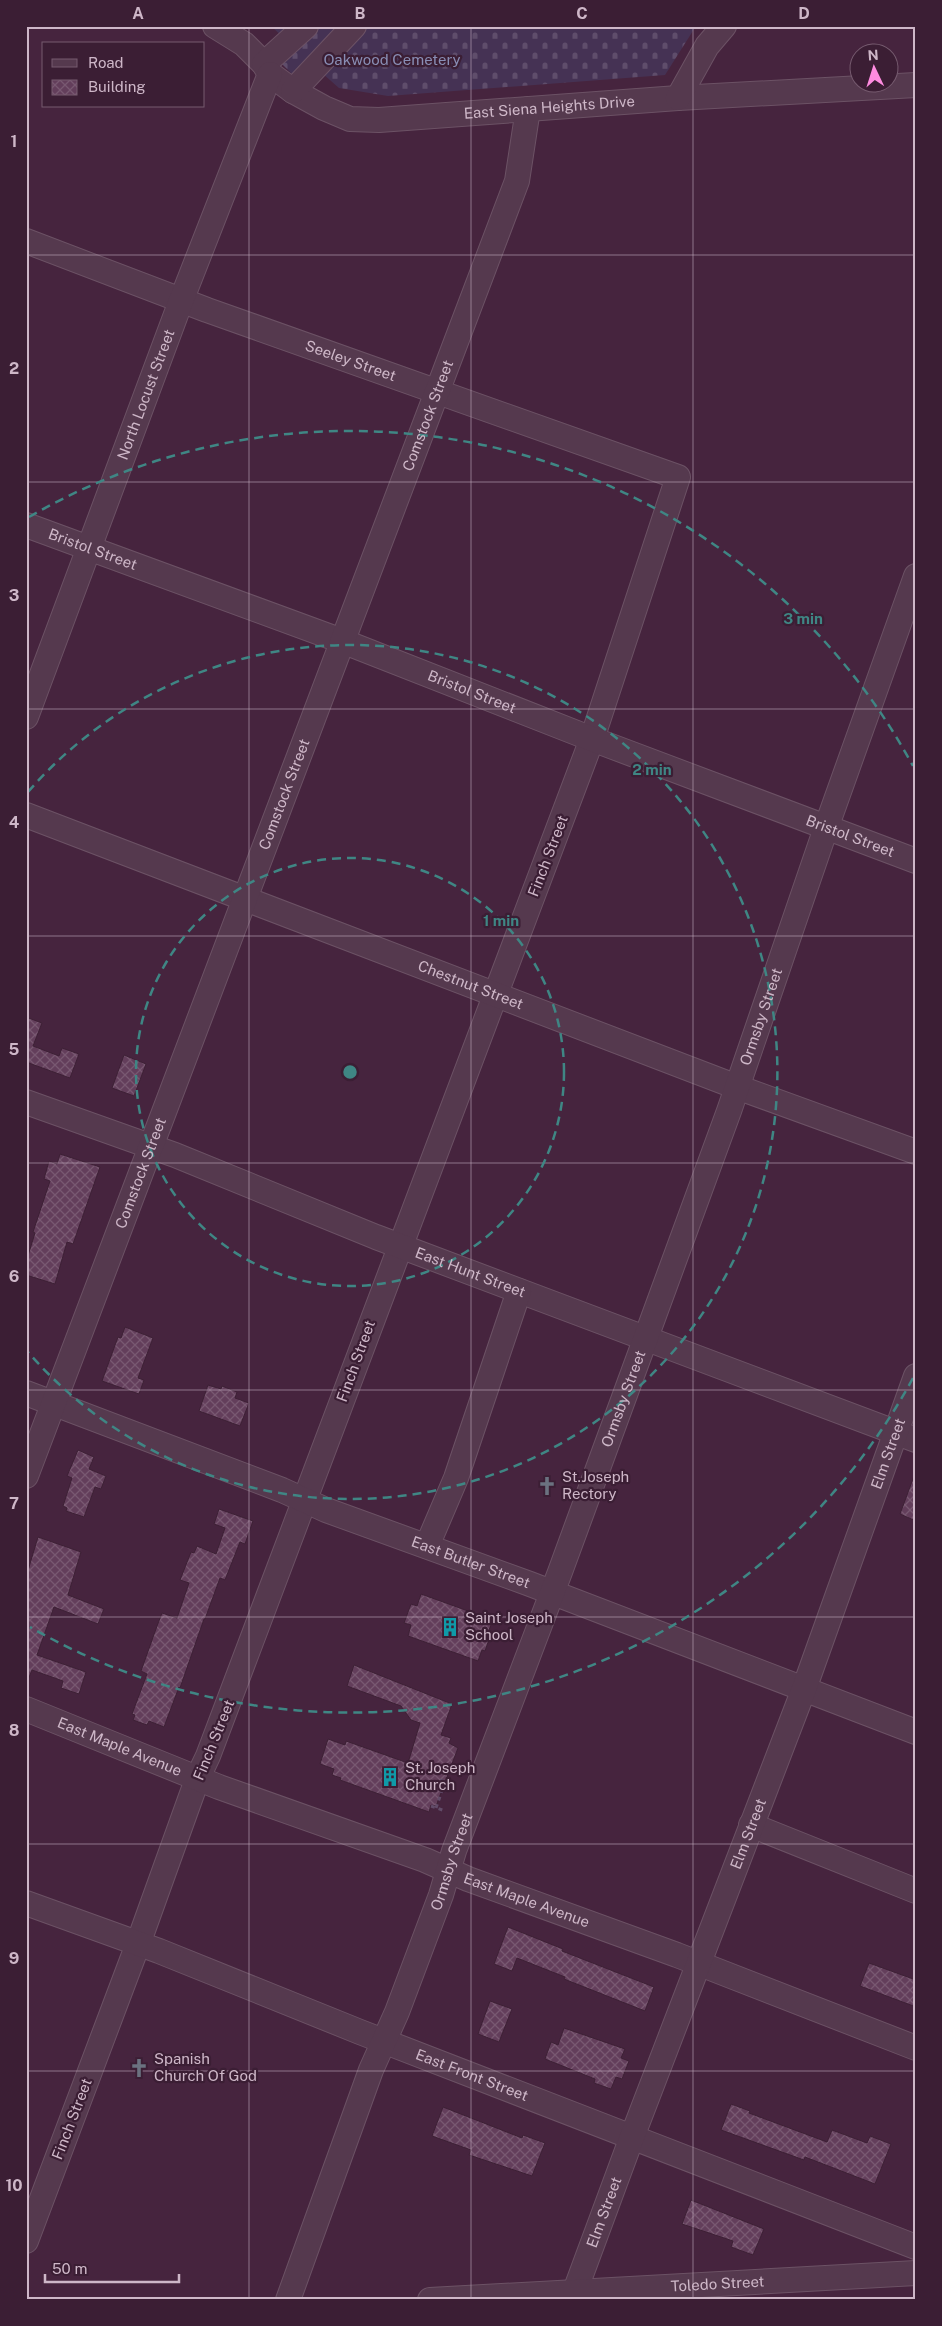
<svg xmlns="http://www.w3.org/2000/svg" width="942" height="2326" font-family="'Public Sans',sans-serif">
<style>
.cemetery{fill:url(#cemetery-stones)}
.building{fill:url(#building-cross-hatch);stroke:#3d2035}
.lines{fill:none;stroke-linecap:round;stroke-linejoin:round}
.minor-casing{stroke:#6c5265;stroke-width:26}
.path{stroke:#624c69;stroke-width:3;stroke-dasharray:4 4;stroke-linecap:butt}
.minor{stroke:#55394e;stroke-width:24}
.grid{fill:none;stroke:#ceb7c8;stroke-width:1;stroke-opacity:0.55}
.ring{fill:none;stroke:#3f8684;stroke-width:2.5;stroke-dasharray:9 6}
.labels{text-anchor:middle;stroke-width:4.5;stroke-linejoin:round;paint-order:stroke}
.park-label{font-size:15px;fill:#898eb5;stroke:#3b1e34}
.street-label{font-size:15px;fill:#ceb7c8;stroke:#3b1e34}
.poi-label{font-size:15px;fill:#ceb7c8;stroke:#3b1e34;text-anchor:start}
.centre{fill:#3f8684;stroke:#3b1e34;stroke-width:2.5}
.ring-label{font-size:15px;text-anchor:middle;font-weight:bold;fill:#3f8684;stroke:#3b1e34;stroke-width:4.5;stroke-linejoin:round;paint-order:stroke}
.neatline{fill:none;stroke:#ceb7c8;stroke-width:2}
.grid-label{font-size:16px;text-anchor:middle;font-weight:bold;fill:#ceb7c8}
</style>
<defs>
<pattern id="cemetery-stones" width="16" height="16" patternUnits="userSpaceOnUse" patternTransform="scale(1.25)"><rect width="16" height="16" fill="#453254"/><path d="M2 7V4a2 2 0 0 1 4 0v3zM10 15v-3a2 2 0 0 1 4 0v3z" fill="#5f4d6b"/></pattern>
<pattern id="building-cross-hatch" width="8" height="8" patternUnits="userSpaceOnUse" patternTransform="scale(1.25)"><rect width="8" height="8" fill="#633e5b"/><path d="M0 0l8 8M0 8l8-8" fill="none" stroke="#785871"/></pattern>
</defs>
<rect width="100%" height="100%" fill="#46243e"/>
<polygon class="cemetery" points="271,26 696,26 665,75 388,96 339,88 322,73 309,91 278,60 284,38"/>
<g class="building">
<polygon points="26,1017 42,1023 33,1046 59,1056 62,1048 79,1054 70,1078 26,1062"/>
<polygon points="124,1055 146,1064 134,1096 112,1088"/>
<polygon points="60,1154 100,1167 73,1244 67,1242 55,1284 26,1275 26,1262 35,1233 33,1232 50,1181 44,1179 49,1161 57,1164"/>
<polygon points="125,1327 153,1338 138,1378 144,1380 139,1394 102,1381 118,1337 121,1338"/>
<polygon points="208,1385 221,1389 222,1386 237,1392 235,1398 249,1403 240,1426 199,1411"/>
<polygon points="78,1450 94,1457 89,1469 106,1476 101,1489 95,1487 84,1517 66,1511 67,1508 63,1506 72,1478 67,1476"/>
<polygon points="914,1476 916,1477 916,1521 900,1514"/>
<polygon points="219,1509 253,1521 245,1544 240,1542 225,1580 220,1578 205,1619 204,1619 180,1688 179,1687 164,1727 149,1721 147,1725 133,1720 135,1715 132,1714 147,1674 141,1671 157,1626 162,1613 177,1618 189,1583 180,1580 191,1552 194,1553 197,1546 216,1554 225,1528 214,1524"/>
<polygon points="38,1537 81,1552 68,1595 104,1609 98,1624 54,1607 37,1655 86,1672 79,1694 61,1688 63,1681 32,1670 28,1680 26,1680 26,1577"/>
<polygon points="421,1594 493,1620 489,1630 492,1631 485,1651 482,1650 478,1661 408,1636 411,1625 404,1623 411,1604 417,1606"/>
<polygon points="354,1665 452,1704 441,1735 451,1738 449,1743 458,1748 436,1806 431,1805 429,1812 340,1780 341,1778 332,1775 334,1769 320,1764 328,1739 345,1745 346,1741 408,1763 420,1723 411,1720 401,1706 347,1686"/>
<polygon points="508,1927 563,1949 562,1951 654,1987 645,2011 564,1979 565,1977 517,1958 512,1971 494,1964"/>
<polygon points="869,1963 916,1980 916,2007 860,1986"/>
<polygon points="490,2001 512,2009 499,2042 478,2034"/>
<polygon points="564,2028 625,2049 621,2058 629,2061 622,2079 616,2077 611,2089 594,2083 595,2079 545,2059 551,2042 558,2045"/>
<polygon points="731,2104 750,2111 749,2113 827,2142 832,2130 867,2143 870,2136 891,2144 875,2184 805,2157 804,2160 721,2130"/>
<polygon points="443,2107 522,2138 523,2135 545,2143 532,2176 469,2155 471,2150 432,2136"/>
<polygon points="691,2200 764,2229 753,2255 731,2247 733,2241 682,2224"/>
</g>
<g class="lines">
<g class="minor-casing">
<g id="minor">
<path id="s1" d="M215 26 244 44 264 64 270 74 293 91 324 108 350 119 379 120 678 98 916 85"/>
<polyline points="264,64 306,26"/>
<polyline points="293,91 354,26"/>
<polyline points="678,98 707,46 724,26"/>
<path id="s2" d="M26 241 207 310 678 477 592 739 208 1756 198 1777 138 1944 26 2241"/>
<path id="s3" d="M26 525 342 641 592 739 916 861"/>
<path id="s4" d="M26 717 181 301 270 74"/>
<path id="s5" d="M26 815 737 1087 916 1152"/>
<path id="s6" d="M26 1102 175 1155 376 1237 916 1440"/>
<path id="s7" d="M26 1393 282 1490 326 1510 530 1584 916 1732"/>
<path id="s8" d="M26 1476 517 181 528 109"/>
<polyline points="427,1546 456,1478 519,1291"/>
<path id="s9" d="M26 1709 219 1787 425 1860 468 1879 677 1955 916 2048"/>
<polyline points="751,1825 916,1891"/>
<path id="s10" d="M26 1903 159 1951 360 2032 916 2247"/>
<path id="s11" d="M575 2291 632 2137 804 1689 916 1376"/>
<path id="s12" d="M288 2300 371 2070 397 2012 441 1895 454 1851 560 1572 729 1111 826 828 916 576"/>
<path id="s13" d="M430 2300 916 2273"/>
</g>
</g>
<g class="path">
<polyline points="440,1780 455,1785"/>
<polyline points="431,1806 445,1811"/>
<polyline points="436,1808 445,1782"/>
</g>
<use href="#minor" class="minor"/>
</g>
<path class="grid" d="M249 26V2300M471 26V2300M693 26V2300M26 255H916M26 482H916M26 709H916M26 936H916M26 1163H916M26 1390H916M26 1617H916M26 1844H916M26 2071H916"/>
<g class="ring">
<circle cx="350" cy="1072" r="214"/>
<path d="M28 792A427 427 0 1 1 28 1352"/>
<path d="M913 1378A641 641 0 0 1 30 1627M29 517A641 641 0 0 1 913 766"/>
</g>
<defs>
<g id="church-bare" transform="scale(1.5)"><path d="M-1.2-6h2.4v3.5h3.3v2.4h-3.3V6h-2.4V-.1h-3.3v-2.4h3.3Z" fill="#6b7280" stroke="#3b1e34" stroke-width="2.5" paint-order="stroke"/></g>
<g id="building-bare" transform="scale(1.5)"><path d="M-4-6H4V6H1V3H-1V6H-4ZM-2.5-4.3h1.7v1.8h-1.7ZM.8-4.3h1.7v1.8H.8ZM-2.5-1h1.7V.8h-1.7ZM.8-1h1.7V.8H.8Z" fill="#0f9aa8" stroke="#3b1e34" stroke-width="2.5" paint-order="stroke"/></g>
</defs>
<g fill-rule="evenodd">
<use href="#church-bare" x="547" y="1486"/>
<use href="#building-bare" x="450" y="1627"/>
<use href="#building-bare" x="390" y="1777"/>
<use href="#church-bare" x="139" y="2068"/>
</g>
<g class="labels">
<g class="park-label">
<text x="392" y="65">Oakwood Cemetery</text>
</g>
<g class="street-label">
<text dy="5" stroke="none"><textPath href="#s1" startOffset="366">East Siena Heights Drive</textPath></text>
<text dy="5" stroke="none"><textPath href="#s2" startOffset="346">Seeley Street</textPath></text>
<text dy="5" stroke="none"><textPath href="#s4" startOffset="344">North Locust Street</textPath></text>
<text dy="5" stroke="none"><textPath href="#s8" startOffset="1134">Comstock Street</textPath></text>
<text dy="5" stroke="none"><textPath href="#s3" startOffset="71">Bristol Street</textPath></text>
<text dy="5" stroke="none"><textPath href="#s3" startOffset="476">Bristol Street</textPath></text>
<text dy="5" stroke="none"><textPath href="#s8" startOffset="729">Comstock Street</textPath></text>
<text dy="5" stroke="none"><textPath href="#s3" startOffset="881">Bristol Street</textPath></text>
<text transform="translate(548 856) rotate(-69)" y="5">Finch Street</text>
<text dy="5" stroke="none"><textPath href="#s5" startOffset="476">Chestnut Street</textPath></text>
<text dy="5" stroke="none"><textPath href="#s12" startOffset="1368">Ormsby Street</textPath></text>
<text dy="5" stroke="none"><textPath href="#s8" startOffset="324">Comstock Street</textPath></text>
<text dy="5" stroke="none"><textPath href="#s6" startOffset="476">East Hunt Street</textPath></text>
<text transform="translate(356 1361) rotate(-70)" y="5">Finch Street</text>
<text dy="5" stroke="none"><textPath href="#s12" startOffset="962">Ormsby Street</textPath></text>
<text dy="5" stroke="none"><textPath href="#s11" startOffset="894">Elm Street</textPath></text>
<text dy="5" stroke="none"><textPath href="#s7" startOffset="476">East Butler Street</textPath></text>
<text transform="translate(214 1740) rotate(-68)" y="5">Finch Street</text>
<text dy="5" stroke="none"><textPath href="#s9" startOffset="101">East Maple Avenue</textPath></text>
<text dy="5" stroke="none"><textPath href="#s11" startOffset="489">Elm Street</textPath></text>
<text dy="5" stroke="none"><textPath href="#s12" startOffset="468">Ormsby Street</textPath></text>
<text dy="5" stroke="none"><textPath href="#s9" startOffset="536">East Maple Avenue</textPath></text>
<text dy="5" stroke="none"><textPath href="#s10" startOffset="478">East Front Street</textPath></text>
<text transform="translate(72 2119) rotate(-69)" y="5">Finch Street</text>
<text dy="5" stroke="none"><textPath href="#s11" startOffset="84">Elm Street</textPath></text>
<text dy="5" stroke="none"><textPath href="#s13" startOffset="288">Toledo Street</textPath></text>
</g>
<g class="poi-label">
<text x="562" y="1482">St.Joseph<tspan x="562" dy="17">Rectory</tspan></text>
<text x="465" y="1623">Saint Joseph<tspan x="465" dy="17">School</tspan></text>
<text x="405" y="1773">St. Joseph<tspan x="405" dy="17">Church</tspan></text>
<text x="154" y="2064">Spanish<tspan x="154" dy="17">Church Of God</tspan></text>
</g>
</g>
<circle cx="350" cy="1072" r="8" class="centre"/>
<g class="ring-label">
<text x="803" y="624">3 min</text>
<text x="652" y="775">2 min</text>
<text x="501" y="926">1 min</text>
</g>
<rect width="942" height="2326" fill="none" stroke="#3b1e34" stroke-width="55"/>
<rect x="42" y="42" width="162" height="65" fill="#3b1e34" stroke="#765b6f"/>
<rect x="52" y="59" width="25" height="8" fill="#55394e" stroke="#765b6f"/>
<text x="88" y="68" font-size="15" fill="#ceb7c8">Road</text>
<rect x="52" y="80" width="25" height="15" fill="url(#building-cross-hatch)" stroke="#765b6f"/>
<text x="88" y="92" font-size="15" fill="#ceb7c8">Building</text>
<g transform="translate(874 68) rotate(356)"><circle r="24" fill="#3b1e34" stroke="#765b6f"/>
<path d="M0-4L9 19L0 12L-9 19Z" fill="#ff8be0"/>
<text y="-8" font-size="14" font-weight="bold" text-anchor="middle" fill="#ceb7c8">N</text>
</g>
<path d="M45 2274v8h134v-8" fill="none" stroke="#ceb7c8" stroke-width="2.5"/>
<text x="52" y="2274" font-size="15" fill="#ceb7c8" stroke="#3b1e34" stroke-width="4" paint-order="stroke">50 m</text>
<rect x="28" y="28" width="886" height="2270" class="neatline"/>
<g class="grid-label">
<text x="138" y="19">A</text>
<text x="360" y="19">B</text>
<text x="582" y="19">C</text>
<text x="804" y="19">D</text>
<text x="14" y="147">1</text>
<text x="14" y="374">2</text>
<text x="14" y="601">3</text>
<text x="14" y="828">4</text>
<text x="14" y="1055">5</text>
<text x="14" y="1282">6</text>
<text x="14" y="1509">7</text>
<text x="14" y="1736">8</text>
<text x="14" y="1964">9</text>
<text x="14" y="2191">10</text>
</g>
</svg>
